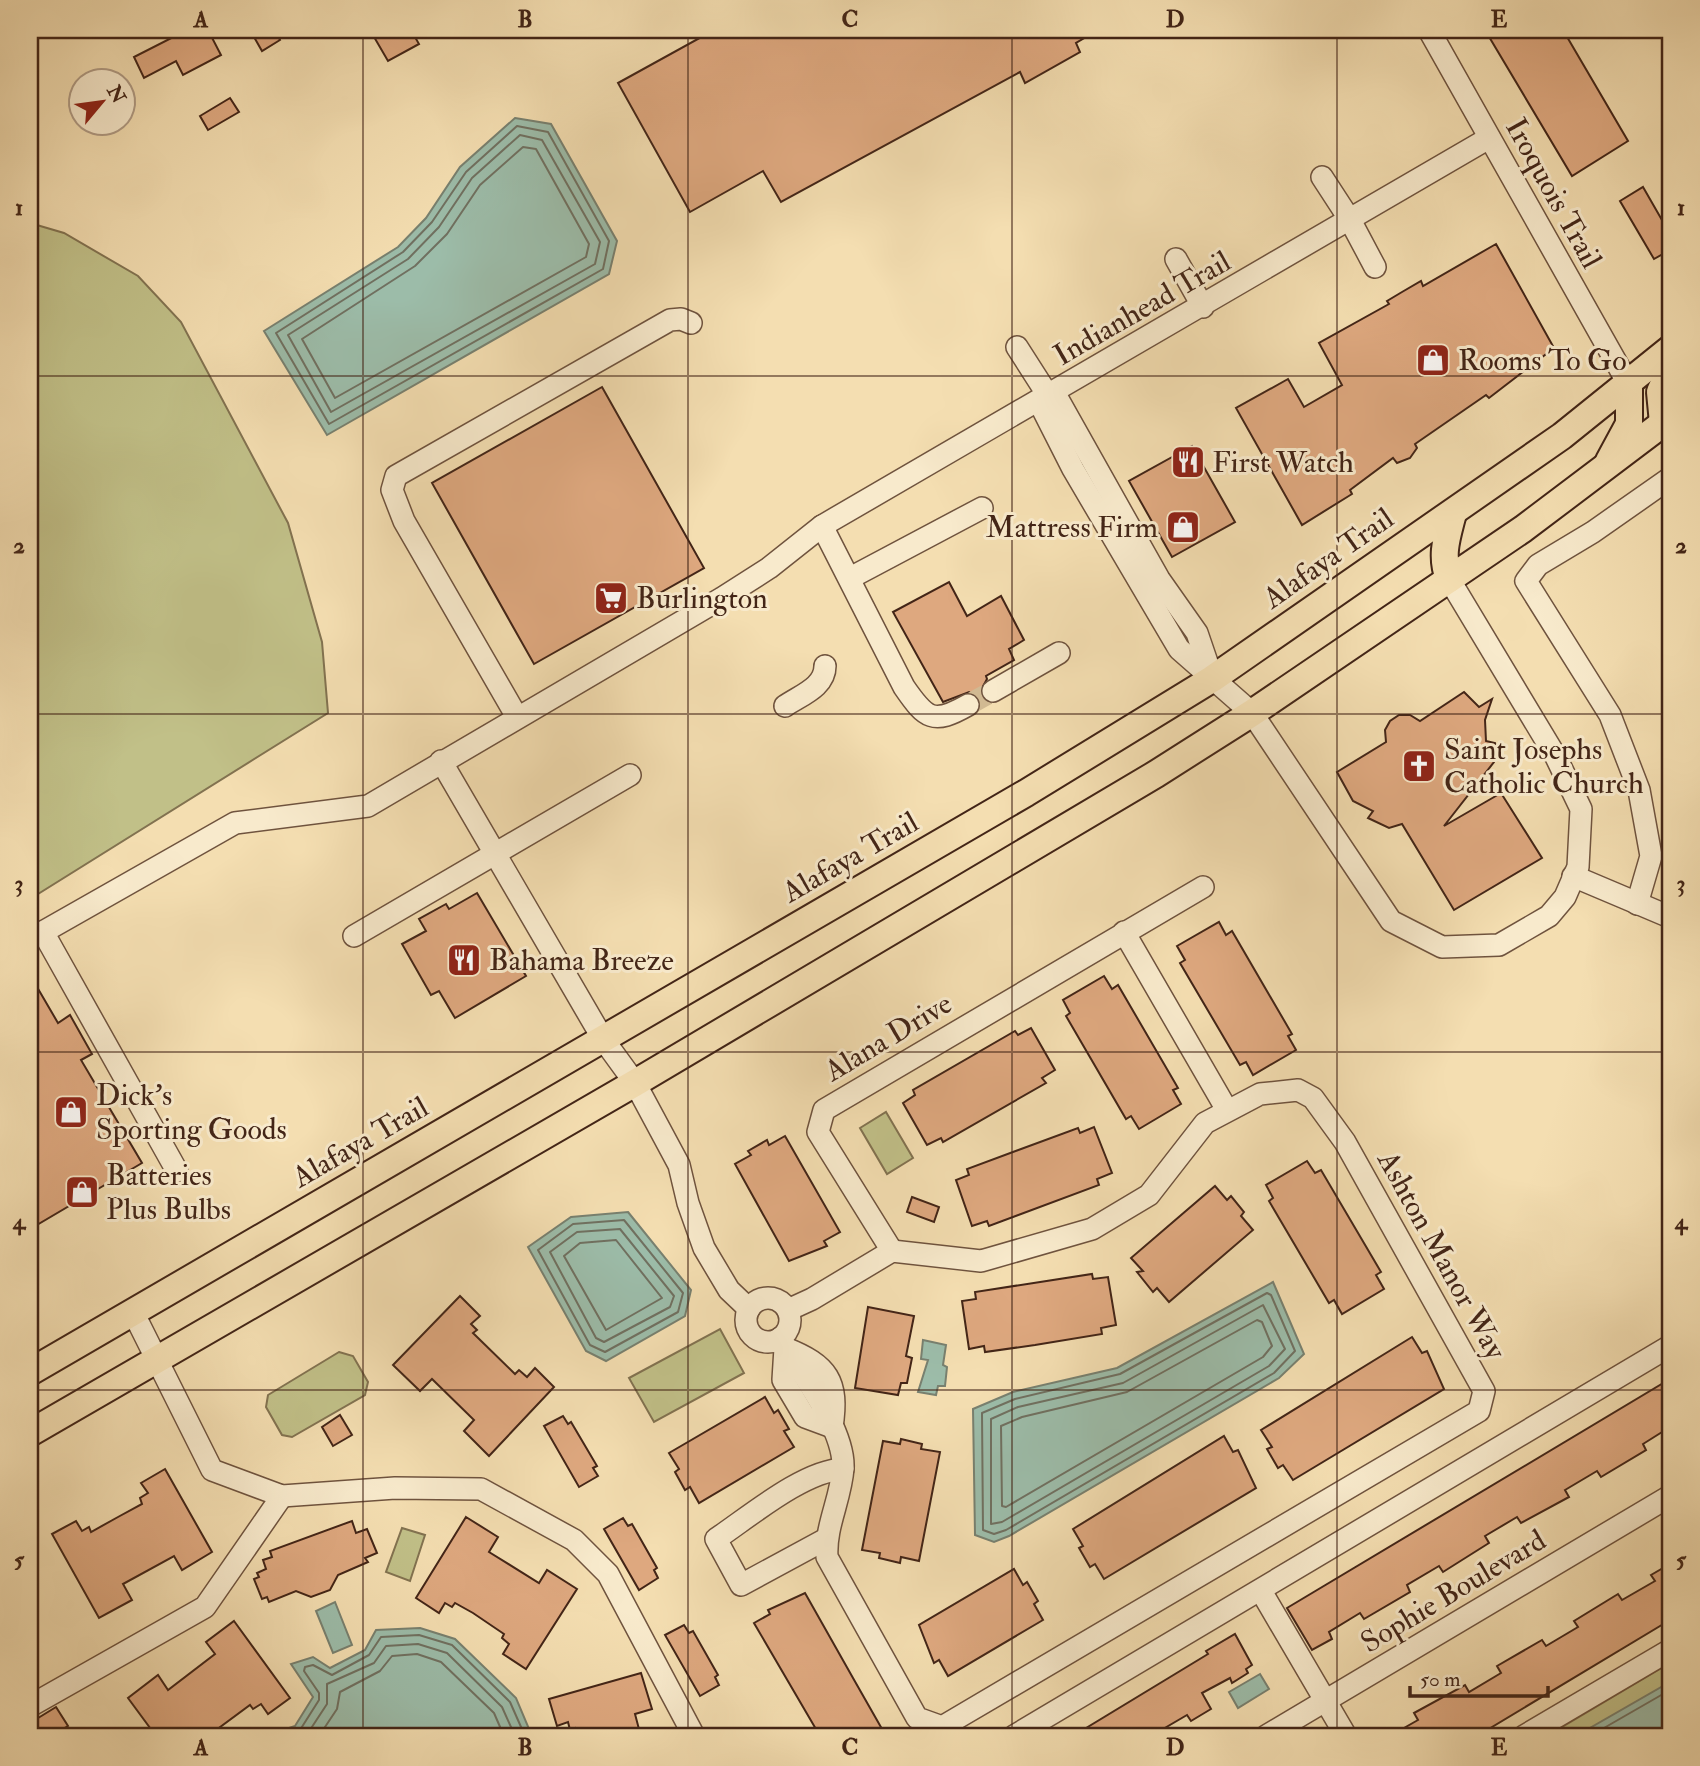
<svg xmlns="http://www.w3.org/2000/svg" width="1700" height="1766" font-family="'IM FELL Double Pica',serif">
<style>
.green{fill:#c1c088;stroke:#827250;stroke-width:2}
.water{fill:#9cbca9;stroke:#78806f;stroke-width:2}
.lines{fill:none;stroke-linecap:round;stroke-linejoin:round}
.shore{stroke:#707060;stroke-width:2}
.building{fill:#dea87f;stroke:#432517;stroke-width:2}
.minor-tunnel{stroke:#d1b992;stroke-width:21;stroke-dasharray:21 10;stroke-linecap:butt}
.minor-casing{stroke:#6f533e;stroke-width:24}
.major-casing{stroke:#432517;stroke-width:30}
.minor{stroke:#f8eacc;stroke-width:21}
.major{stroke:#f4deb1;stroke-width:26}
.grid{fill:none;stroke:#432517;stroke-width:2;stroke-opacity:0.55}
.labels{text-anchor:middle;stroke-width:6;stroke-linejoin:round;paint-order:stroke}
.street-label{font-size:30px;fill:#432517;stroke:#f8eacc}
.poi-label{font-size:30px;fill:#432517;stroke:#f8eacc;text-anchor:start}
.neatline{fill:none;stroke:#432517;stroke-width:2.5}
.grid-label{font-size:23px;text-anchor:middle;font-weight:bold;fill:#432517}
</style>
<rect width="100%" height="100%" fill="#f4deb1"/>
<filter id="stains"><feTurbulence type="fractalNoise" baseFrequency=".00286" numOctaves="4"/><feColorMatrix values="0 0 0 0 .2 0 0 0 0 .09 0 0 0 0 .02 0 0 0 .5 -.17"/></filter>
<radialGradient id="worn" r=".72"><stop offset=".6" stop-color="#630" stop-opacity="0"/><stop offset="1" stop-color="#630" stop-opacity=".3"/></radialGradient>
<g class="green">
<polygon points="30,223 64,233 138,276 181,322 288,523 322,642 328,713 30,899"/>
<polygon points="886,1112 913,1158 887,1174 860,1128"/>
<polygon points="720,1329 744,1373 654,1422 629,1378"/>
<polygon points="339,1352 353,1356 368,1382 365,1395 292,1437 282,1435 266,1407 268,1395"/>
<polygon points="402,1528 425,1535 410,1581 386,1572"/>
<polygon points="1670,1663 1670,1736 1547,1736"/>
</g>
<g class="water">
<polygon points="515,118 551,124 617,241 609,274 327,435 264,331 398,247 426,218 460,167"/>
<polygon points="628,1212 691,1290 685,1316 606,1361 586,1351 528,1247 571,1217"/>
<polygon points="1273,1282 1304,1354 1279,1378 1009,1536 994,1542 975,1535 973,1409 1013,1392 1117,1368"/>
<polygon points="923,1340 946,1345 943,1365 947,1367 945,1386 938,1386 936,1395 918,1392 928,1360 921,1359"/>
<polygon points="335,1602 352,1645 333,1653 316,1611"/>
<polygon points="420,1628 455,1639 516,1698 532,1736 265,1736 295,1726 313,1697 291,1664 313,1657 330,1668 365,1650 376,1630"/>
<polygon points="1260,1674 1269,1689 1238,1708 1229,1692"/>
<polygon points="1670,1682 1670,1724 1646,1736 1576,1736"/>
</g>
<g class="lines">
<g class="shore">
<polygon points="517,126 548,132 609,241 603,269 329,424 276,333 403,252 432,222 466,172"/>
<polygon points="520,135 542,140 600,242 595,264 331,412 288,335 408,259 439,227 472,178"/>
<polygon points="523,147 536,149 589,244 586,257 335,398 302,339 415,266 447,234 480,185"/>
<polygon points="624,1220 683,1293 678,1312 605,1352 590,1345 538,1250 573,1224"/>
<polygon points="620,1229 674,1296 670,1307 604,1342 596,1338 550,1252 577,1232"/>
<polygon points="616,1240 662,1298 606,1330 564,1256 580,1243"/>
<polygon points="1267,1293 1271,1295 1295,1351 1274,1373 1006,1530 994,1534 983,1530 982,1413 1015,1399 1120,1374"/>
<polygon points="1263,1305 1285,1349 1269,1366 1002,1522 991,1524 991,1419 1018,1407 1123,1383"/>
<polygon points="1257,1320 1262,1322 1272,1346 1263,1357 1006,1507 1002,1506 1001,1426 1022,1417 1127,1392"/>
<polyline points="285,1736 300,1730 319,1700 319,1693 304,1671 305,1667 313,1665 332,1675 369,1655 381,1637 419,1635 452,1645 510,1702 525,1736"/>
<polyline points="306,1736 327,1704 327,1684 374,1663 386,1646 418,1644 447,1653 502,1707 515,1736"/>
<polyline points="319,1736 337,1709 340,1692 380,1671 392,1656 417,1654 441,1662 494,1713 504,1736"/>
<polyline points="1590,1736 1670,1690"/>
</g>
</g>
<g class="building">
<polygon points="187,30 208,30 221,55 183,75 176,61 144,78 134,57"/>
<polygon points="250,30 275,30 280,40 262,51"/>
<polygon points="370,30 411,30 419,44 388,61"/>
<polygon points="714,30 1098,30 1076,43 1080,52 1025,83 1020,72 781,202 763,171 690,212 618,83"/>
<polygon points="1485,30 1563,30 1628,141 1572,176"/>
<polygon points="230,98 239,112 208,130 200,116"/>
<polygon points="1643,187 1670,234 1670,250 1654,259 1620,201"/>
<polygon points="1496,244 1554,348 1489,398 1486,395 1415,444 1417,448 1410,458 1397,463 1393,458 1350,490 1352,494 1302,525 1236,408 1288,379 1304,407 1342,385 1319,343 1389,304 1387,301 1402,292 1421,281 1423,286"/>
<polygon points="602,387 704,568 534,664 432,483"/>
<polygon points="1192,446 1235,522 1172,557 1129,481"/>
<polygon points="949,582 967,616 1001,596 1024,640 1009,649 1014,660 986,676 987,679 980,692 982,698 990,703 980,708 979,698 969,692 943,702 893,612"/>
<polygon points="1464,692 1479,707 1492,699 1485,720 1486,741 1495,743 1497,752 1494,762 1444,826 1501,793 1542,858 1454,910 1402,824 1389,828 1368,818 1373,811 1353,801 1337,772 1386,742 1385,730 1390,721 1399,715 1410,715 1420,721"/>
<polygon points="477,893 526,976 455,1018 439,991 431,995 402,944 426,931 419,919 446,904 449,909"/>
<polygon points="1219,922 1226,935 1232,931 1292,1034 1288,1036 1296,1050 1253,1075 1246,1062 1240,1065 1180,963 1185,960 1177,946"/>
<polygon points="30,975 58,1023 70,1015 92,1054 81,1060 142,1163 30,1229"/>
<polygon points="1104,976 1112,989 1118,985 1178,1088 1173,1090 1181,1104 1139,1129 1131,1116 1126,1119 1066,1016 1070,1013 1063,1000"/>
<polygon points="1031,1028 1055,1070 1042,1078 1046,1083 943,1142 941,1138 927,1145 903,1103 915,1095 913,1090 1015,1031 1018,1035"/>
<polygon points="1094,1127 1112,1173 1097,1179 1099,1185 989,1226 987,1221 972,1226 956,1180 969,1175 967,1169 1078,1128 1080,1133"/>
<polygon points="785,1136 840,1232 824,1241 827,1246 789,1261 735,1164 751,1155 748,1151 767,1140 769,1145"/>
<polygon points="1307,1161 1315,1173 1321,1170 1381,1272 1376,1275 1384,1289 1342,1314 1334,1300 1329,1303 1269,1201 1273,1198 1266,1185"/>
<polygon points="1215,1186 1227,1200 1231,1196 1244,1212 1241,1216 1253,1230 1169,1302 1157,1288 1153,1292 1137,1272 1143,1271 1131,1258"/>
<polygon points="912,1197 939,1207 934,1222 907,1212"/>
<polygon points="1092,1274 1093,1279 1108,1277 1116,1325 1101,1328 1102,1334 1035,1345 985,1352 984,1346 969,1349 962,1301 976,1299 975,1292"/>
<polygon points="460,1296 480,1316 471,1324 477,1330 473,1333 515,1374 519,1370 527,1377 535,1368 554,1387 489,1456 464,1431 474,1420 432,1379 420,1391 393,1365"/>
<polygon points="868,1307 914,1316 906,1356 912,1358 907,1383 901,1383 898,1395 855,1388"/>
<polygon points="1412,1337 1422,1353 1427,1351 1444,1389 1293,1480 1283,1465 1278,1468 1267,1449 1272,1447 1261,1430"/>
<polygon points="1670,1379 1670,1427 1643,1444 1646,1450 1601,1477 1597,1471 1565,1490 1569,1497 1521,1523 1517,1517 1485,1536 1489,1543 1443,1572 1439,1566 1407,1585 1410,1592 1364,1619 1360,1613 1329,1632 1332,1639 1312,1650 1287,1608"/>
<polygon points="765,1397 774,1413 778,1410 789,1429 784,1431 794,1447 699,1503 690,1487 685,1490 675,1472 679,1469 669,1453"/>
<polygon points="340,1415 352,1435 333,1446 322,1427"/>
<polygon points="563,1416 568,1424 571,1422 597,1466 593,1468 598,1476 579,1487 544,1426"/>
<polygon points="1224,1436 1233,1452 1238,1450 1256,1488 1104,1579 1095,1564 1090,1567 1079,1548 1083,1546 1073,1529"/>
<polygon points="901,1439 922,1444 921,1449 940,1452 919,1561 901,1557 900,1563 879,1558 880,1553 862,1550 883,1441 900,1444"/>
<polygon points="165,1469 212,1552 182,1570 174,1556 123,1584 132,1600 99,1618 52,1534 76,1521 82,1531 89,1527 91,1532 118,1517 142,1504 140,1498 148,1493 141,1483"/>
<polygon points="466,1517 498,1537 489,1552 539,1583 547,1570 577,1589 526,1669 503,1654 509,1644 502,1638 504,1634 473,1613 455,1603 452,1607 445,1603 439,1613 416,1598"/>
<polygon points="623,1518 628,1526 632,1524 657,1568 654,1570 658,1578 639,1590 604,1529"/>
<polygon points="352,1521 356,1533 367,1529 377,1553 365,1558 368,1562 338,1575 330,1590 311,1597 296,1591 269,1602 267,1597 262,1599 254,1579 259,1577 257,1573 266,1569 263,1560 272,1557 270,1551"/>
<polygon points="1670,1564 1670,1620 1477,1736 1390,1736 1418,1720 1414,1713 1465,1685 1469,1692 1501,1673 1497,1666 1542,1640 1546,1646 1578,1627 1574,1621 1618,1594 1622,1600 1655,1581 1651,1575"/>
<polygon points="1014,1569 1023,1585 1027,1582 1038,1601 1034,1604 1043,1620 948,1676 939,1660 934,1663 919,1625"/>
<polygon points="805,1593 853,1678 886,1736 820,1736 754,1623 770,1614 768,1610"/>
<polygon points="234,1621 290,1698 268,1714 261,1704 253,1709 250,1705 208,1736 156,1736 128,1698 158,1675 168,1690 215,1654 206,1642"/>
<polygon points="684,1625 689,1633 693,1631 718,1675 715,1677 719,1685 700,1696 665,1635"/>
<polygon points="1235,1634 1252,1665 1246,1669 1248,1673 1232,1683 1230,1678 1202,1693 1211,1709 1191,1721 1187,1715 1151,1736 1073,1736 1208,1654 1206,1651"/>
<polygon points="641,1673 652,1709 635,1714 640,1733 578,1736 575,1728 570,1730 568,1722 557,1726 549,1699"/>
<polygon points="56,1707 68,1726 59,1731 62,1736 30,1736 30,1723"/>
</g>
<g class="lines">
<polyline class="minor-tunnel" points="968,705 993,691"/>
<g class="minor-casing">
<g id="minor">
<polyline points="1429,30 1629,385"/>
<polyline points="1322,177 1350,220 1375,267"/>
<polyline points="1176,259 1203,307"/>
<polyline points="1017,347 1049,397"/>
<polyline points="1055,394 1159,579 1197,633 1212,677"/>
<polyline points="1039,402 1073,469 1179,649 1252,713 1391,921 1442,947 1499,945 1549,916 1565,897 1578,867 1581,809 1556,757 1449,579"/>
<path d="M822 526 904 687C926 719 933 725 968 705"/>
<polyline points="850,578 982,508"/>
<polyline points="993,691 1059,653"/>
<path d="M785 706C801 695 825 687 825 666"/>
<polyline points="517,717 404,521 392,490 396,476 670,320 681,319 691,323"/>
<polyline points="441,761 603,1039 635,1083 679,1165 688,1203 704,1248 729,1290 749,1309"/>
<polyline points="1573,876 1670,917"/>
<polyline points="1637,904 1651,856 1639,790 1610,715 1526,581 1538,565 1593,532 1670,478"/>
<polyline points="43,932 177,1171"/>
<polyline points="1124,932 1227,1110"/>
<polyline points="30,933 43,932 235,823 368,806 722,598 769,568 822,526 1489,138"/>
<polyline points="354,936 630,775"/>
<polyline points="892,1251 818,1132 824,1110 1203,887"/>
<circle cx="768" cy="1320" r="22"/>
<polyline points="133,1312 212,1470 282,1496 395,1488 481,1489 574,1540 608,1574 694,1736"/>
<path d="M780 1338C800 1372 845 1429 843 1468 841 1499 825 1526 827 1557L917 1718 942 1727 1479 1411 1484 1391 1345 1142 1313 1098 1298 1090 1260 1094 1205 1123 1149 1195 1092 1229 981 1261 892 1251 812 1299 788 1310"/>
<path d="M785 1348C828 1365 839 1381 832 1427L805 1417 783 1380Z"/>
<path d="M826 1539 741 1585 716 1539C749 1517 803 1471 843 1469"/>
<polyline points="1261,1591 1346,1736"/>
<polyline points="30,1706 205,1607 282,1496"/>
<polyline points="1014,1736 1670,1346"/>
<polyline points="1266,1736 1670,1496"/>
<polyline points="1524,1736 1670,1650"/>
</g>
</g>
<g class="major-casing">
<g id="major">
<polyline points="1663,423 1660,392 1670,370"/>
<polyline points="1609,461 1629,424 1629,385"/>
<path d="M1449 579C1440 555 1447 537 1453 513"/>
<polyline points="30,1372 1026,793 1212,679 1562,436 1670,349"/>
<polyline points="30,1433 635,1083 1156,774 1252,713 1523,529 1670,418"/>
</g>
</g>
<use href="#minor" class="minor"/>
<use href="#major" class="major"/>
</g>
<path class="grid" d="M363 30V1736M688 30V1736M1012 30V1736M1337 30V1736M30 376H1670M30 714H1670M30 1052H1670M30 1390H1670"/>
<defs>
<g id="shop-square" transform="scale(1.75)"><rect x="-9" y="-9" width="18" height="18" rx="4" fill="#8f2418" stroke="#f8eacc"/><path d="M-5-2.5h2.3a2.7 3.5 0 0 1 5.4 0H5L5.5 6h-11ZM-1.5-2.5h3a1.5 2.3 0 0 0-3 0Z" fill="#fff"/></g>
<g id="restaurant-square" transform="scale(1.75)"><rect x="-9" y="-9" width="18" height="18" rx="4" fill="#8f2418" stroke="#f8eacc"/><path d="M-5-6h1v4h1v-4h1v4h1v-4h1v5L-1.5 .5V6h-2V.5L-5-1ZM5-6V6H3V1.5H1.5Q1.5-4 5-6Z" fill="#fff"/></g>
<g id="supermarket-square" transform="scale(1.75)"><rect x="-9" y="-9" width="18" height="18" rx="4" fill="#8f2418" stroke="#f8eacc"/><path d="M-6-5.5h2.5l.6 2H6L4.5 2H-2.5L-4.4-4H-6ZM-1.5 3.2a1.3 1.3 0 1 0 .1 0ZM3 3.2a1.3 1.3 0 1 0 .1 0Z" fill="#fff"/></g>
<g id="church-square" transform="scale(1.75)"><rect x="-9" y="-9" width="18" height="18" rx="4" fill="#8f2418" stroke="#f8eacc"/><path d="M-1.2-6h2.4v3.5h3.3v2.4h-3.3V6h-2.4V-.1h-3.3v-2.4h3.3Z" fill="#fff"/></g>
</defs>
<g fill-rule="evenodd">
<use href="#shop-square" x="1433" y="360"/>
<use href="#restaurant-square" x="1188" y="462"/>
<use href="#shop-square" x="1183" y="527"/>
<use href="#supermarket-square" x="611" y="598"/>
<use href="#church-square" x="1419" y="766"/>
<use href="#restaurant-square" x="464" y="960"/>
<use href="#shop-square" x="71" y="1112"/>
<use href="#shop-square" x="82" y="1192"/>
</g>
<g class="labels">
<g class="street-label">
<text transform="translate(1554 193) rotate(61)" y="10">Iroquois Trail</text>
<text transform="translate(1142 308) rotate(-30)" y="10">Indianhead Trail</text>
<text transform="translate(1328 558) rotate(-35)" y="10">Alafaya Trail</text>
<text transform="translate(850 857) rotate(-30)" y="10">Alafaya Trail</text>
<text transform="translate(888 1037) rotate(-31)" y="10">Alana Drive</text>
<text transform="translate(360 1142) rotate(-30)" y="10">Alafaya Trail</text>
<text transform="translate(1442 1255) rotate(61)" y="10">Ashton Manor Way</text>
<text transform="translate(1453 1591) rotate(-31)" y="10">Sophie Boulevard</text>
</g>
<g class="poi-label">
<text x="1458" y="370">Rooms To Go</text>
<text x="1212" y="472">First Watch</text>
<text x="1158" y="537" text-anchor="end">Mattress Firm</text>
<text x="636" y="608">Burlington</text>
<text x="1444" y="759">Saint Josephs<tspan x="1444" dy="34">Catholic Church</tspan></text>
<text x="489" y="970">Bahama Breeze</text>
<text x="96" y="1105">Dick's<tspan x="96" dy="34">Sporting Goods</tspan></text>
<text x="106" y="1185">Batteries<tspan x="106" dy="34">Plus Bulbs</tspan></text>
</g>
</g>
<rect width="1700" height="1766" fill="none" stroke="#f4deb1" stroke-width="77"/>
<g transform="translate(102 102) rotate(61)"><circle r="33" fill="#f8eacc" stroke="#b09b84" stroke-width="2"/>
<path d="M0-5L12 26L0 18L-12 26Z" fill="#8f2418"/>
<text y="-10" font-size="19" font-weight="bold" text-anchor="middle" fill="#432517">N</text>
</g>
<path d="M1410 1686v10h138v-10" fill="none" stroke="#432517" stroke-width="3.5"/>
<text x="1420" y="1686" font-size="21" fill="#432517" stroke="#f8eacc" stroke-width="5" paint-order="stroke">50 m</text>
<rect x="38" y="38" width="1624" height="1690" class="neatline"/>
<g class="grid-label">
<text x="201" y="27">A</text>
<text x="525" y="27">B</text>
<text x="850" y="27">C</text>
<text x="1175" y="27">D</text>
<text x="1499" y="27">E</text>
<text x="19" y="215">1</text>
<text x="1681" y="215">1</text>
<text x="19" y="553">2</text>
<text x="1681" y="553">2</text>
<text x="19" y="891">3</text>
<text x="1681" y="891">3</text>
<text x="19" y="1229">4</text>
<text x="1681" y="1229">4</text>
<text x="19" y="1567">5</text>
<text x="1681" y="1567">5</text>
<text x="201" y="1755">A</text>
<text x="525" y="1755">B</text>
<text x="850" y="1755">C</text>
<text x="1175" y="1755">D</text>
<text x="1499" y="1755">E</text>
</g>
<rect width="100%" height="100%" filter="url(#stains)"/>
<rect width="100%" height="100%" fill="url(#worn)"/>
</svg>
